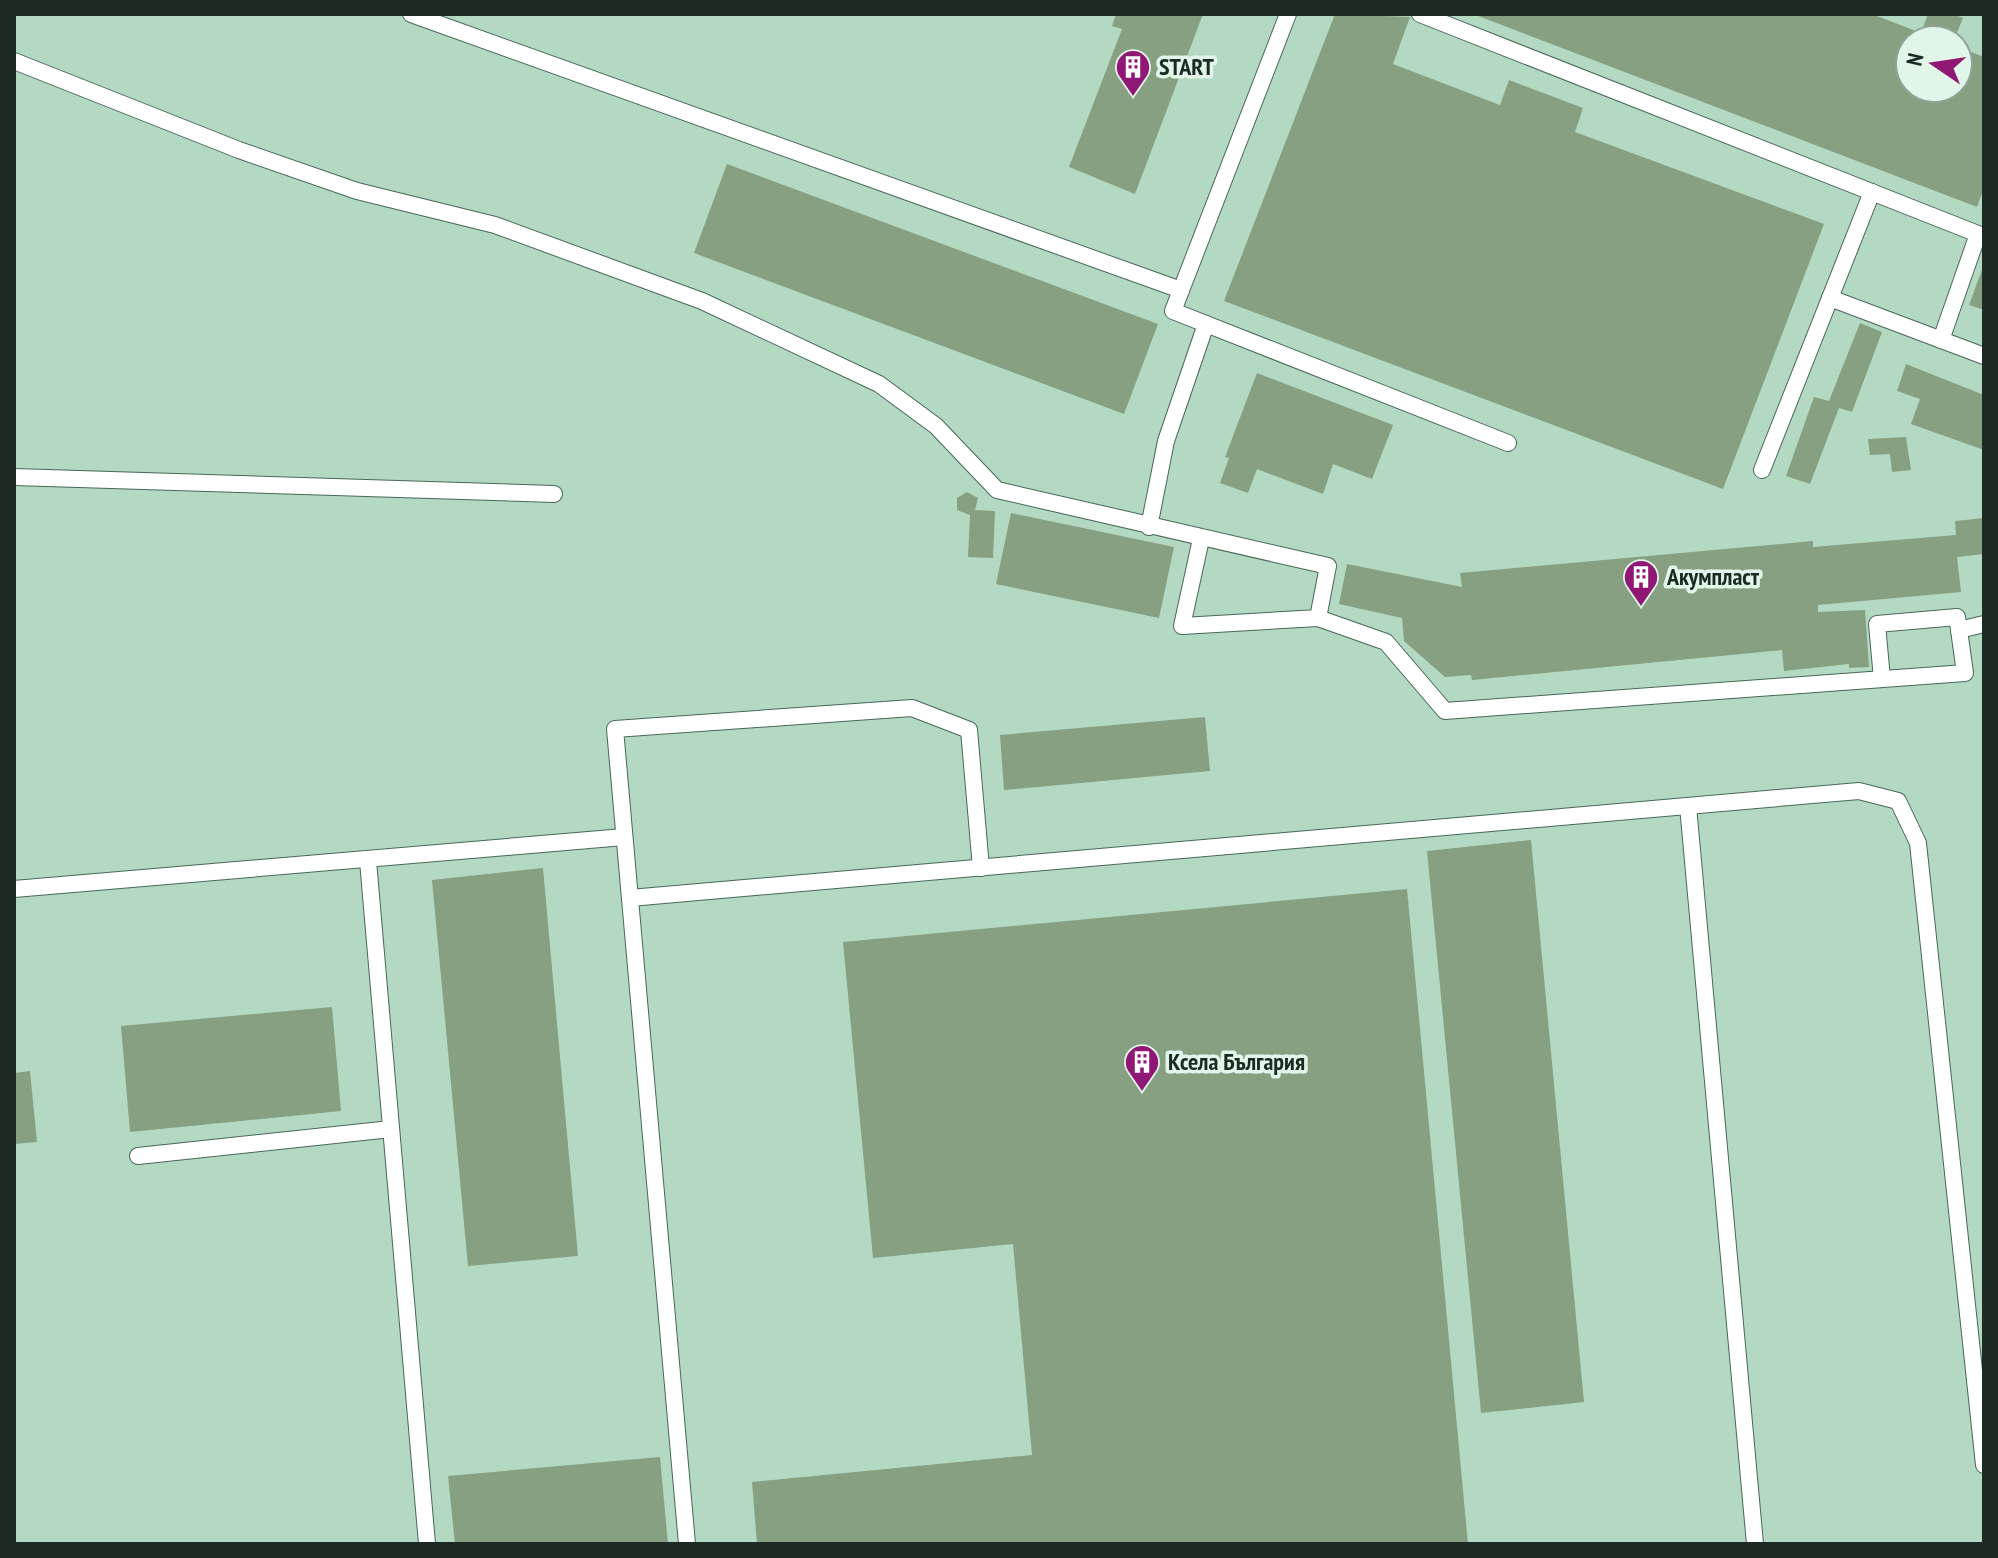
<svg xmlns="http://www.w3.org/2000/svg" width="1998" height="1558" font-family="'PT Sans Narrow',sans-serif">
<style>
.building{fill:#87a082}
.lines{fill:none;stroke-linecap:round;stroke-linejoin:round}
.lane-casing{stroke:#466956;stroke-width:18}
.lane{stroke:#fff;stroke-width:16}
.labels{text-anchor:middle;stroke-width:7;stroke-linejoin:round;paint-order:stroke}
.poi-label{font-size:24px;font-weight:bold;fill:#1b2a22;stroke:#e1f5e9;text-anchor:start}
</style>
<rect width="100%" height="100%" fill="#b3d9c3"/>
<g class="building">
<polygon points="1116,14 1203,14 1135,194 1069,167 1122,29 1112,26"/>
<polygon points="1335,14 1410,17 1393,64 1500,105 1509,80 1583,108 1575,132 1824,224 1723,489 1224,301"/>
<polygon points="1473,14 1872,14 1921,33 1928,14 1953,14 1963,18 1954,40 1910,40 1910,88 1958,88 1958,47 1984,57 1984,188 1977,207"/>
<polygon points="727,164 1158,324 1124,414 694,253"/>
<polygon points="1984,264 1984,310 1969,305"/>
<polygon points="1860,323 1882,332 1852,412 1839,408 1810,484 1786,476 1814,397 1829,401"/>
<polygon points="1906,364 1984,395 1984,450 1911,424 1920,399 1897,391"/>
<polygon points="1257,373 1393,425 1372,479 1333,464 1323,494 1257,469 1248,493 1220,483 1229,458 1225,457"/>
<polygon points="1906,437 1911,470 1892,472 1890,454 1870,455 1868,439"/>
<polygon points="967,492 978,498 975,510 995,511 993,558 968,557 970,515 957,510 957,498"/>
<polygon points="1011,513 1174,547 1159,618 996,584"/>
<polygon points="1984,518 1984,554 1957,557 1961,592 1818,605 1818,612 1865,610 1869,667 1849,668 1849,664 1784,671 1782,650 1472,680 1471,675 1445,677 1404,641 1402,618 1339,604 1347,564 1462,587 1460,573 1813,541 1813,547 1956,535 1955,521"/>
<polygon points="1205,717 1210,771 1004,790 1000,735"/>
<polygon points="1531,840 1584,1402 1481,1413 1427,851"/>
<polygon points="543,868 578,1256 468,1266 432,880"/>
<polygon points="1407,889 1468,1544 757,1544 752,1482 1032,1455 1013,1244 873,1258 843,942"/>
<polygon points="332,1007 341,1111 130,1132 121,1026"/>
<polygon points="30,1071 37,1142 14,1144 14,1073"/>
<polygon points="660,1457 668,1544 455,1544 448,1476"/>
</g>
<g class="lines">
<g class="lane-casing">
<g id="lane">
<polyline points="411,14 1181,290"/>
<polyline points="1288,14 1173,311 1508,443"/>
<polyline points="1420,14 1978,234 1941,340"/>
<polyline points="14,61 239,150 357,191 495,225 702,301 879,384 936,426 997,490 1328,566 1318,618 1182,626 1201,539"/>
<polyline points="1830,298 1984,356"/>
<polyline points="1762,470 1872,192"/>
<polyline points="14,477 554,494"/>
<polyline points="1149,527 1166,441 1206,324"/>
<polyline points="1318,618 1386,642 1445,711 1965,673 1959,630 1984,624"/>
<polyline points="1882,679 1877,624 1957,617 1959,630"/>
<polyline points="1688,806 1755,1544"/>
<polyline points="368,861 427,1544"/>
<polyline points="14,889 624,837"/>
<polyline points="630,898 1859,791 1898,801 1918,843 1984,1465"/>
<polyline points="138,1156 391,1129"/>
<polyline points="687,1544 615,729 912,708 969,730 981,868"/>
</g>
</g>
<use href="#lane" class="lane"/>
</g>
<defs>
<g id="building-pin" transform="scale(1.8)"><path d="M0 17L-7.5 6A9.5 9.5 0 1 1 7.5 6Z" fill="#911775" stroke="#e1f5e9"/><path d="M-4-6H4V6H1V3H-1V6H-4ZM-2.5-4.3h1.7v1.8h-1.7ZM.8-4.3h1.7v1.8H.8ZM-2.5-1h1.7V.8h-1.7ZM.8-1h1.7V.8H.8Z" fill="#fff"/></g>
</defs>
<g fill-rule="evenodd">
<use href="#building-pin" x="1133" y="67"/>
<use href="#building-pin" x="1641" y="577"/>
<use href="#building-pin" x="1142" y="1062"/>
</g>
<g class="labels">
<g class="poi-label">
<text x="1159" y="75">START</text>
<text x="1667" y="585">Акумпласт</text>
<text x="1168" y="1070">Ксела България</text>
</g>
</g>
<rect width="1998" height="1558" fill="none" stroke="#1b2a22" stroke-width="32"/>
<g transform="translate(1934 64) rotate(283)"><circle r="38" fill="#e1f5e9" stroke="#92a499" stroke-width="2"/>
<path d="M0-6L14 30L0 20L-14 30Z" fill="#911775"/>
<text y="-12" font-size="22" font-weight="bold" text-anchor="middle" fill="#1b2a22">N</text>
</g>
</svg>
